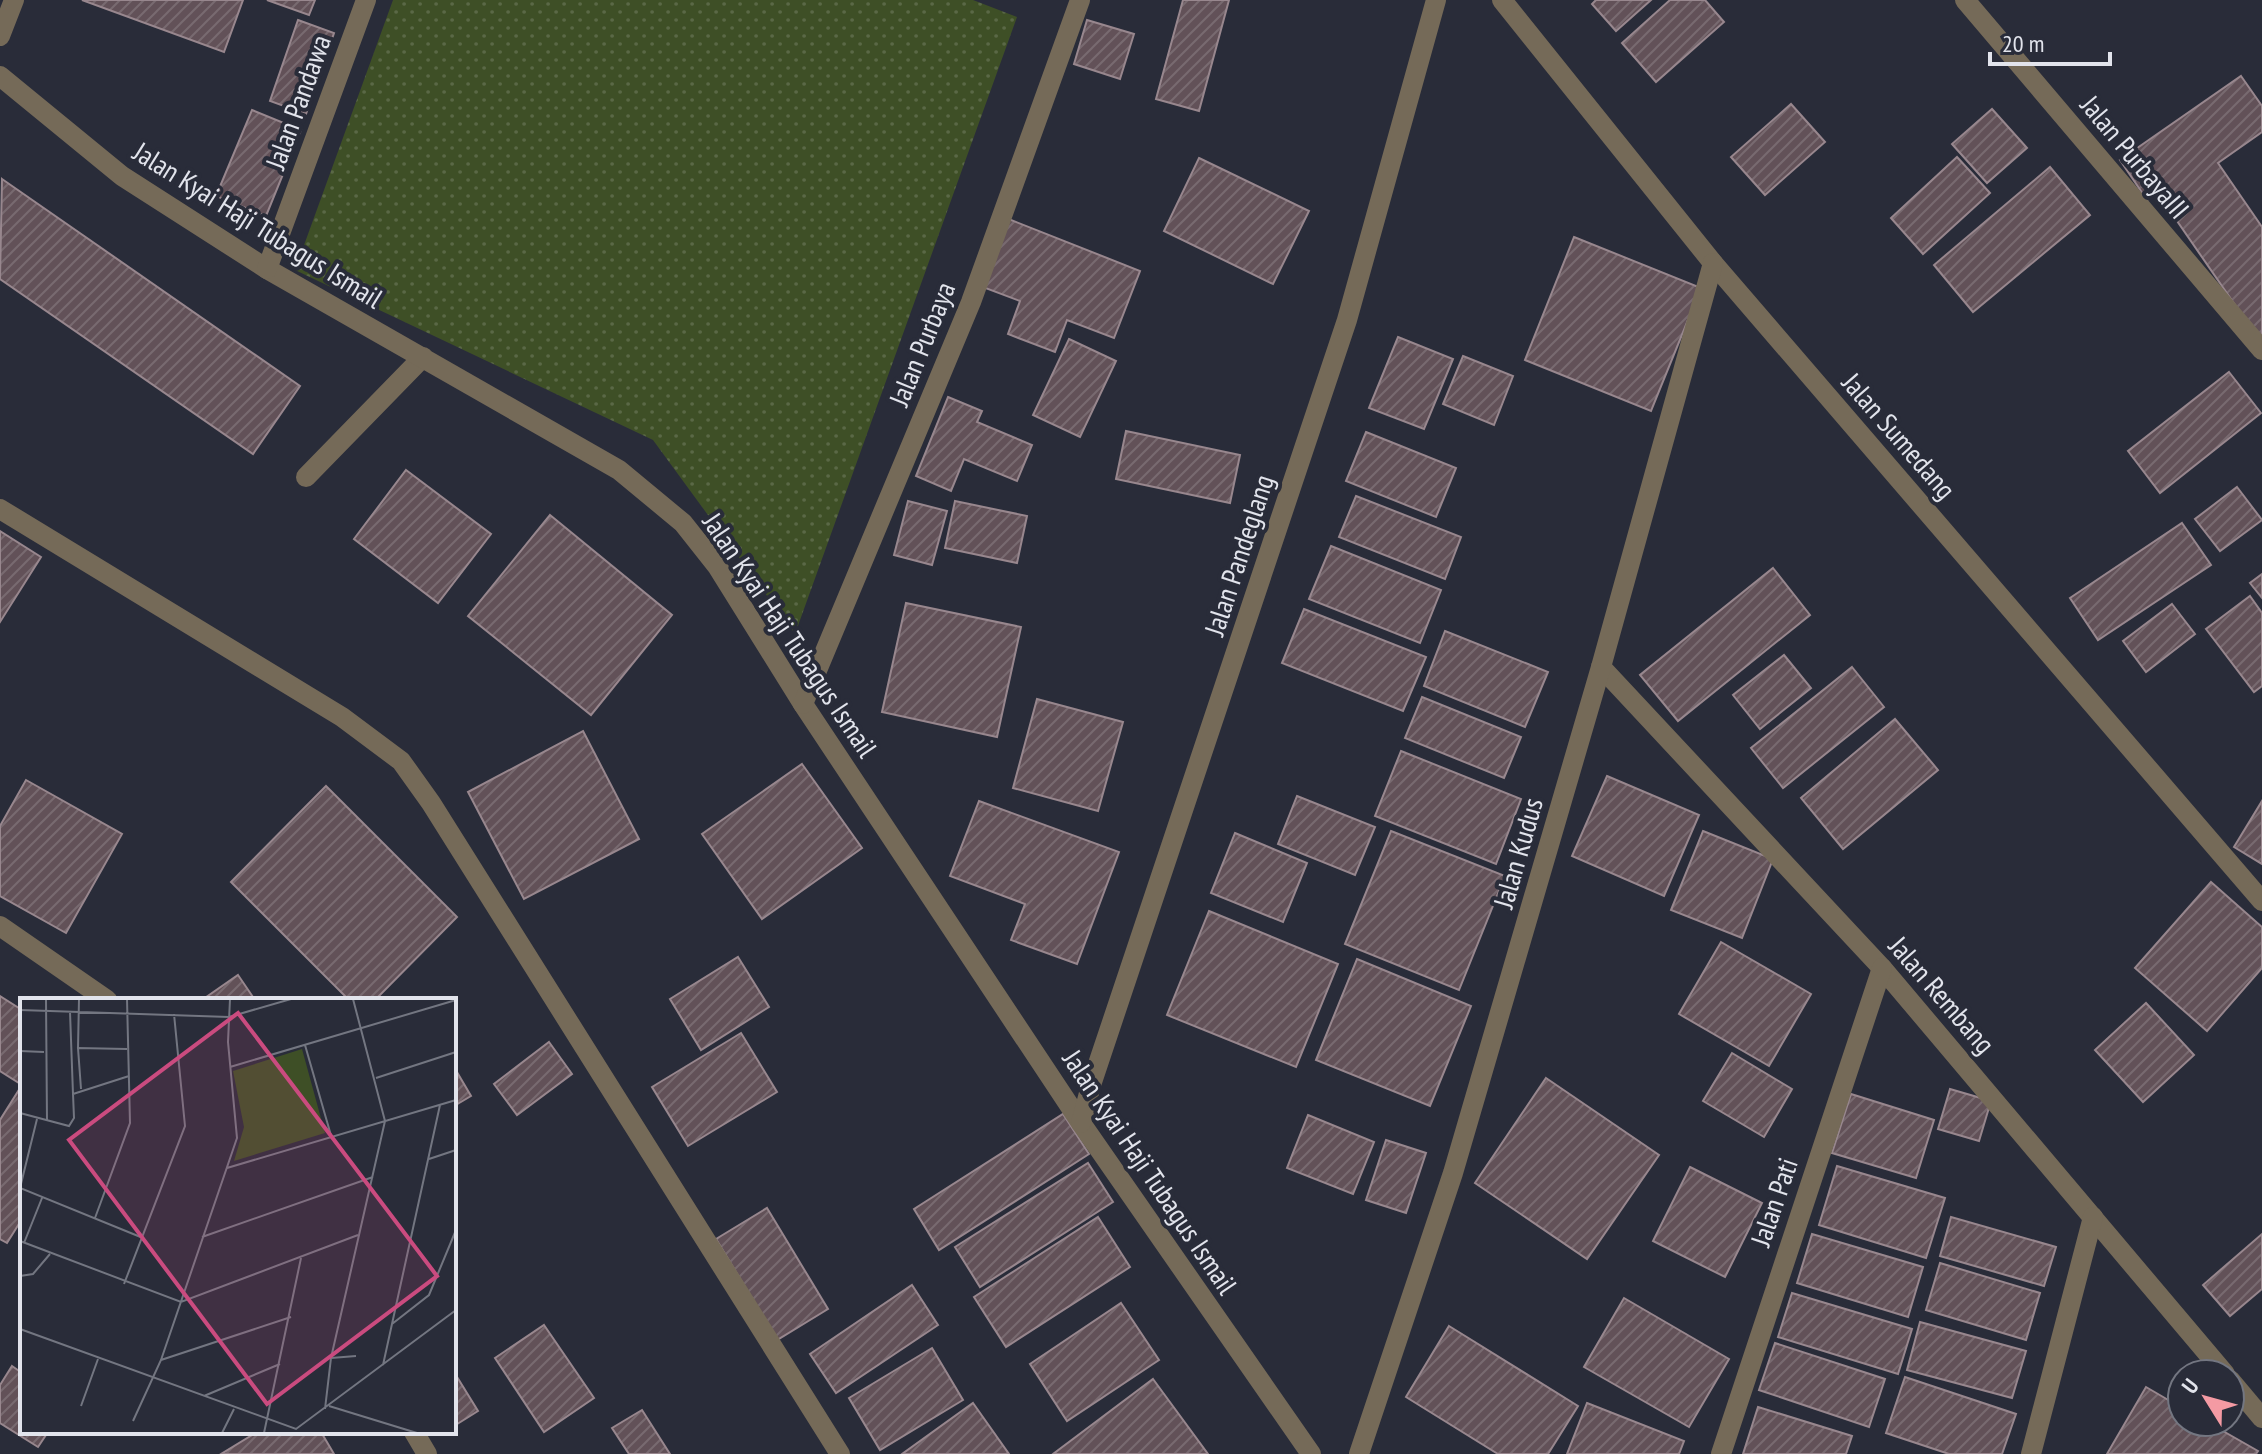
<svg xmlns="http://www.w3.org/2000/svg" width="2262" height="1454" font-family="'PT Sans Narrow',sans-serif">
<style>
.park{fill:url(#park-dots)}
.building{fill:url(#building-hatch);stroke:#98878e;stroke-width:2}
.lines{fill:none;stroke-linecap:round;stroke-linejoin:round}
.lane{stroke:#756a58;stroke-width:20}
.street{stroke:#756a58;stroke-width:20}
.labels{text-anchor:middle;stroke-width:8;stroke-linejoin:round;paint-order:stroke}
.street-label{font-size:28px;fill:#e2e4ec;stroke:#292c39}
.inset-road{fill:none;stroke:#737681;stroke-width:2}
.view{fill:#ca4b7f;fill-opacity:0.15;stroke:#ca4b7f;stroke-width:4}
.inset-edge{fill:none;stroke:#e2e4ec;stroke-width:4}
</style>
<defs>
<pattern id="park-dots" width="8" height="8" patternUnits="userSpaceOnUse" patternTransform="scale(2)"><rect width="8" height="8" fill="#3e4f26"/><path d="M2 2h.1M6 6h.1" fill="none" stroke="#5a6846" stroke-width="1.8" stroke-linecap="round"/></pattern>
<pattern id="building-hatch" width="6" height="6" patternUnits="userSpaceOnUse" patternTransform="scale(2)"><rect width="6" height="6" fill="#625158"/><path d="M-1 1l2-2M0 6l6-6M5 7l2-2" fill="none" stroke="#786a70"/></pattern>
</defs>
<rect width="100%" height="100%" fill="#292c39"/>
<polygon class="park" points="393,0 973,0 1017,17 795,634 653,440 295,270"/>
<g class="building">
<polygon points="82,0 243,0 224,52"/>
<polygon points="267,0 315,0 309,15"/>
<polygon points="1183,0 1229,0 1199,111 1156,99"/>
<polygon points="1596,0 1651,0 1616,31 1592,4"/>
<polygon points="1670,0 1705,0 1724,22 1656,82 1622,43"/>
<polygon points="298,20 334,33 306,114 270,101"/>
<polygon points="1087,20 1134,34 1120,79 1074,64"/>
<polygon points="2241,76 2262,106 2262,132 2218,163 2262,227 2262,344 2157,192 2147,200 2120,160"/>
<polygon points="1791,104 1825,142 1765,195 1731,157"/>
<polygon points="1992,109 2027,148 1987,183 1952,144"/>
<polygon points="252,110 301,130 266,216 216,196"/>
<polygon points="1957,157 1990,193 1923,254 1891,218"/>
<polygon points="1199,158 1309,211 1273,284 1164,231"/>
<polygon points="2050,167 2090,215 1973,312 1934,265"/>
<polygon points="2,179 300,386 253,454 0,279"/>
<polygon points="1006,218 1140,271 1114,338 1067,320 1055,352 1008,334 1020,301 980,286"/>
<polygon points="1574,237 1701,288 1651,411 1525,360"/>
<polygon points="1398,337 1453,359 1424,429 1369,408"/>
<polygon points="1069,339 1116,361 1080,437 1033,415"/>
<polygon points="1463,356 1513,376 1494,425 1443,404"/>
<polygon points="2229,372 2261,413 2160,493 2128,451"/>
<polygon points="948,397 982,411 977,422 1032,445 1017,481 964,459 951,491 916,476"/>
<polygon points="1126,431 1240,455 1230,503 1116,479"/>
<polygon points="1366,432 1456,468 1436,517 1346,481"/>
<polygon points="406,470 491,534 438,603 354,539"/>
<polygon points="2237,487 2262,520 2220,551 2195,519"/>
<polygon points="1356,496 1461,537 1445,579 1339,537"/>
<polygon points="908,501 947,511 932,565 894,555"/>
<polygon points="955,501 1027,516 1017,563 945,548"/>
<polygon points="550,515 672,615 591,715 468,616"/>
<polygon points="2182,523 2211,565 2098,640 2070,598"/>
<polygon points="0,531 41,557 0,622"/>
<polygon points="1331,546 1441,590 1420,643 1309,599"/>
<polygon points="1773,568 1810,615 1678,721 1640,675"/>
<polygon points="2262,574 2262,598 2250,583"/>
<polygon points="2250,596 2262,613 2262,686 2254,692 2206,629"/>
<polygon points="906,603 1021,627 997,737 882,712"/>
<polygon points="2172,604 2195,634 2146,672 2123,641"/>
<polygon points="1304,609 1426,657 1403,711 1282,663"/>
<polygon points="1445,631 1548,672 1525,727 1424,686"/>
<polygon points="1784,655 1811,688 1760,729 1733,695"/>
<polygon points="1852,667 1884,707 1783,788 1751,748"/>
<polygon points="1422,697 1521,737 1504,778 1405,738"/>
<polygon points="1037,699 1123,722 1098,811 1013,788"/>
<polygon points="1895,719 1938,770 1843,849 1801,798"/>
<polygon points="583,731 639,839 524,899 468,792"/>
<polygon points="1401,751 1521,799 1496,864 1375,816"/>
<polygon points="802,764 862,848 762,919 702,834"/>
<polygon points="1607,776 1699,815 1664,896 1572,856"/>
<polygon points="26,780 122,834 66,933 0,896 0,826"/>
<polygon points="326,786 457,917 375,1000 349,1000 231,882"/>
<polygon points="1297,796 1375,827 1355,875 1278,844"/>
<polygon points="979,801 1119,852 1077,964 1011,940 1025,904 950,876"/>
<polygon points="2262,801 2262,864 2234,847"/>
<polygon points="1391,831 1505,876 1459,990 1345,944"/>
<polygon points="1703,831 1773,859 1742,938 1671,910"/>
<polygon points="1235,833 1307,863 1283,922 1211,893"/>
<polygon points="2211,882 2262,927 2262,968 2207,1031 2135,968"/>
<polygon points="1209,911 1338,964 1296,1067 1167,1015"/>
<polygon points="1721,942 1811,994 1769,1066 1679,1014"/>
<polygon points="738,957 769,1007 701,1050 670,999"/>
<polygon points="1357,959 1471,1006 1430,1106 1316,1060"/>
<polygon points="238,975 255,1000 202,1000"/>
<polygon points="0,996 22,1010 22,1085 0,1071"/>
<polygon points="2146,1003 2194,1055 2143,1102 2095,1050"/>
<polygon points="741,1033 777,1092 688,1146 652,1087"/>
<polygon points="549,1042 572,1074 517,1115 494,1084"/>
<polygon points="1732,1053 1792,1089 1764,1137 1703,1101"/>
<polygon points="454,1067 471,1096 454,1106"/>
<polygon points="1546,1078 1659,1155 1587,1259 1475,1183"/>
<polygon points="22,1085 22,1219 7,1243 0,1239 0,1120"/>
<polygon points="1950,1089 1991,1101 1979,1141 1938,1129"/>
<polygon points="1851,1094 1934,1120 1916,1178 1832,1153"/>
<polygon points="1063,1114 1089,1154 939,1250 914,1209"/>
<polygon points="1308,1115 1374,1142 1353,1194 1287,1168"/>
<polygon points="1386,1140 1426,1153 1406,1213 1366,1200"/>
<polygon points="1088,1163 1113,1202 980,1287 955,1247"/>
<polygon points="1837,1166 1945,1198 1926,1258 1819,1225"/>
<polygon points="1690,1167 1762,1203 1725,1277 1653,1241"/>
<polygon points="767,1208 828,1309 777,1340 716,1239"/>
<polygon points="1098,1217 1130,1267 1006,1347 974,1297"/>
<polygon points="1951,1217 2056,1247 2044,1286 1940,1256"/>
<polygon points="1812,1234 1923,1267 1908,1317 1797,1283"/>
<polygon points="2262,1234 2262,1289 2230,1316 2203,1285"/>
<polygon points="1940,1263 2040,1293 2026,1340 1926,1310"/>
<polygon points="912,1285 938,1325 836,1393 810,1354"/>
<polygon points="1792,1293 1912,1329 1898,1374 1778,1337"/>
<polygon points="1624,1298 1729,1359 1689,1427 1584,1367"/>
<polygon points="1121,1303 1159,1360 1067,1421 1030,1364"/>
<polygon points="1920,1322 2026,1351 2012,1398 1907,1370"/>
<polygon points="544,1325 594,1398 544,1432 495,1358"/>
<polygon points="1449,1326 1578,1406 1548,1454 1498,1454 1406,1397"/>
<polygon points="1775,1343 1885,1379 1869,1427 1759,1390"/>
<polygon points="932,1348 963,1400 880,1450 849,1398"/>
<polygon points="12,1366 22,1373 22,1432 48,1432 38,1447 0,1423 0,1385"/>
<polygon points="454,1372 478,1411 454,1426"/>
<polygon points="1905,1377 2016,1414 2002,1454 1949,1454 1886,1433"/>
<polygon points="1153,1379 1208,1454 1053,1454"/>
<polygon points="2146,1387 2182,1408 2182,1422 2207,1422 2258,1451 2256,1454 2107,1454"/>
<polygon points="973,1403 1009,1454 902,1454"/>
<polygon points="1587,1403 1684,1441 1679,1454 1567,1454"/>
<polygon points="1758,1407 1852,1436 1846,1454 1743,1454"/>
<polygon points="642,1410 670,1454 629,1454 612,1428"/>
<polygon points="257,1432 321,1432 334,1454 221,1454"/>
</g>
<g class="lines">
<polyline class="lane" points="306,477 423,357"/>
<g class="street">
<polyline points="1502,0 1713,263 2262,901"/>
<polyline points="1965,0 2262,350"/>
<polyline points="0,36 14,0"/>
<polyline points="0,76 122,176 267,269 619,470 683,523 717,566 803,704 1081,1123 1311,1454"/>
<polyline points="267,269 366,0"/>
<polyline points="0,509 342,717 401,761 431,803 840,1454"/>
<polyline points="1601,667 1882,968 2225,1374"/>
<polyline points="803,704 971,302 1080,0"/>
<polyline points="0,926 107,1000"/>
<polyline points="1081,1123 1092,1082 1347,320 1436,0"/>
<polyline points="2230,1380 2262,1418"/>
<polyline points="414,1432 427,1454"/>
<polyline points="1359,1454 1453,1173 1601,667 1713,263"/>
<polyline points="1721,1454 1882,968"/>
<polyline points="2031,1454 2093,1217"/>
</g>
</g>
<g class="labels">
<g class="street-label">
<text transform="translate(298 102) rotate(-70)" y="10">Jalan Pandawa</text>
<text transform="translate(2135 157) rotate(50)" y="10">Jalan PurbayaIII</text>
<text transform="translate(258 225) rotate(32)" y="10">Jalan Kyai Haji Tubagus Ismail</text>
<text transform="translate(922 344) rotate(-68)" y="10">Jalan Purbaya</text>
<text transform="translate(1899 436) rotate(49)" y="10">Jalan Sumedang</text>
<text transform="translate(1239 555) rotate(-72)" y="10">Jalan Pandeglang</text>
<text transform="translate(790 635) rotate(56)" y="10">Jalan Kyai Haji Tubagus Ismail</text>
<text transform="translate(1518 853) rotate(-74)" y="10">Jalan Kudus</text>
<text transform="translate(1942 995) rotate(49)" y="10">Jalan Rembang</text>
<text transform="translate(1150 1172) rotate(56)" y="10">Jalan Kyai Haji Tubagus Ismail</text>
<text transform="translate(1774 1202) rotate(-71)" y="10">Jalan Pati</text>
</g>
</g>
<g transform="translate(20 998)">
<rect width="436" height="436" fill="#292c39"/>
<path d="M282 51 305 135 214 163 224 129 213 73Z" fill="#3e4f26"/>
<path class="inset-road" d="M26 1 27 123M0 12 209 19 271 1M50 14 53 96M285 47 312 141M58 50 59 1M0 53 24 54M210 69 436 2M356 80 436 54M61 91 58 50 107 51M0 115 49 128 54 120 53 96 109 78M17 121 0 190 123 240M409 161 436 152M207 170 436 102M75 220 110 125 107 1M182 239 353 179M0 243 161 304 338 237M4 245 22 200M0 278 13 276 30 256M104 286 165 128 154 16M372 326 409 297 436 232M0 331 276 431 436 312M311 360 336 358M141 362 271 319M363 367 420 107M184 398 260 366M61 408 78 361M309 408 397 435M305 411 311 360 365 123 333 1M113 423 141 362 217 140 208 44 210 1M202 435 214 411M244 435 281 260"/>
<path class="view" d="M218 15 417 278 247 406 49 142Z"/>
<rect width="436" height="436" class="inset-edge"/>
</g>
<g transform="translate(2206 1398) rotate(307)"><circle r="38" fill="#292c39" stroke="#737681" stroke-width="2"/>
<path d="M0-6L14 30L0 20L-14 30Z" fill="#f49aa3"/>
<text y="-12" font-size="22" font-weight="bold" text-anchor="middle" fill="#e2e4ec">U</text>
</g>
<path d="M1990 52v12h120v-12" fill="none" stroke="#e2e4ec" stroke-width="4"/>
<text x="2002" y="52" font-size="24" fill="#e2e4ec" stroke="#292c39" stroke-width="6" paint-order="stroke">20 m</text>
</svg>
